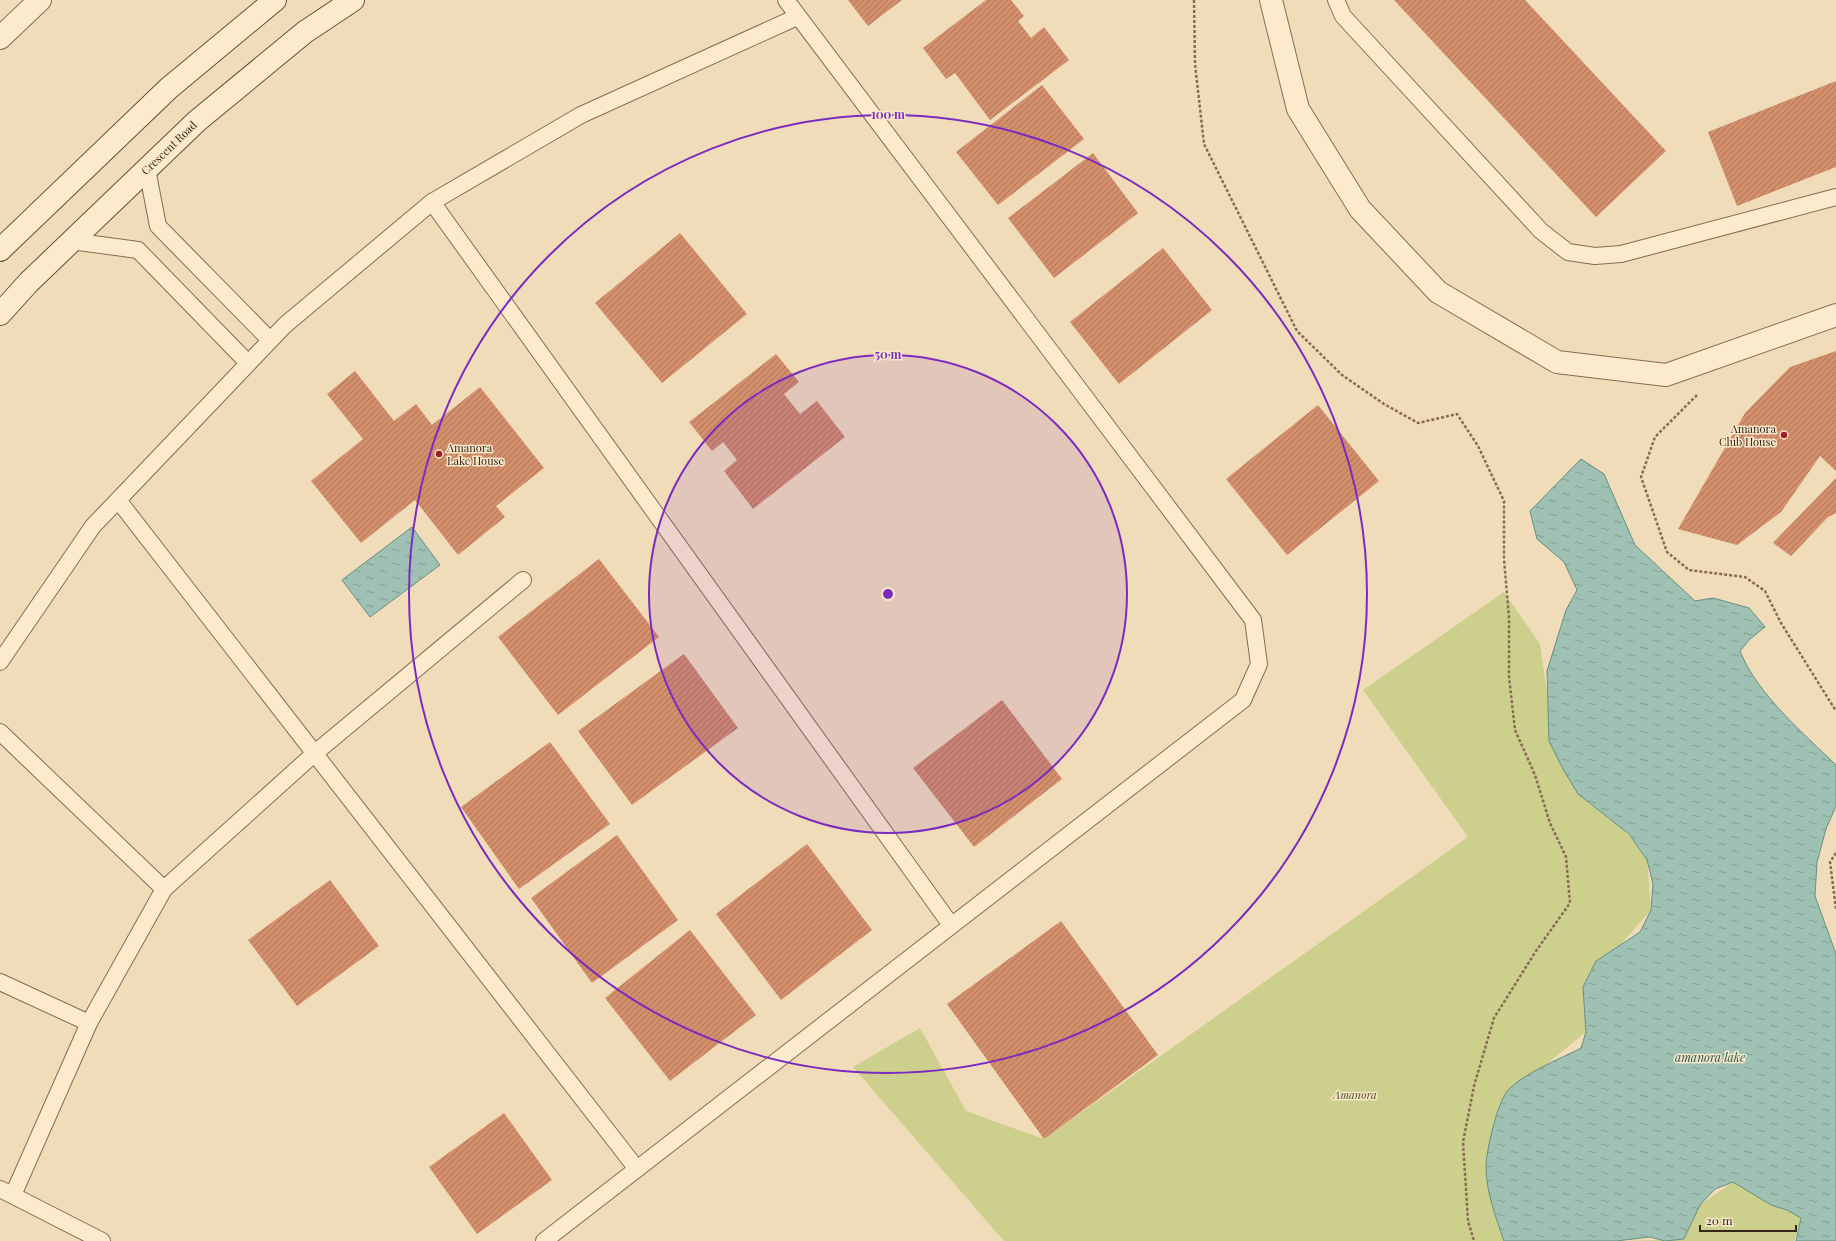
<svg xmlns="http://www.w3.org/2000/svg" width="1836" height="1241" font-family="'Playfair Display',serif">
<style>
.park{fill:#cdcf8d}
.water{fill:url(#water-ripples);stroke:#668f81}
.building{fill:url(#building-hatch)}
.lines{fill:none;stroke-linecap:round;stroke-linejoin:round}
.service-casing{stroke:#896b53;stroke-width:18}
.minor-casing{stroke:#896b53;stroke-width:24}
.secondary-casing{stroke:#6a4c36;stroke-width:24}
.path{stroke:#896b53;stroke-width:2.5;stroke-dasharray:3 2;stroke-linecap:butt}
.service{stroke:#fceacd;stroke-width:16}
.minor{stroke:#fceacd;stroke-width:22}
.secondary{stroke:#fceacd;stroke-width:22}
.ring{fill:none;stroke:#7b2cbf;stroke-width:2}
.poi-dot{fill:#9d1e28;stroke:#f8e7c9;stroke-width:1.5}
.labels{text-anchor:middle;stroke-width:3;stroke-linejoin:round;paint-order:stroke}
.street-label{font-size:11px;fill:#362519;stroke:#f8e7c9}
.poi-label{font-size:11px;fill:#362519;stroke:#f8e7c9;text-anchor:end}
.park-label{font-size:11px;font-style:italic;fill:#4b541e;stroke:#f8e7c9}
.water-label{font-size:12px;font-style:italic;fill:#275851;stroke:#f8e7c9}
.centre{fill:#7b2cbf;stroke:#f8e7c9;stroke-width:2}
.ring-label{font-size:12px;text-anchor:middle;font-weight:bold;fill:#7b2cbf;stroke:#f8e7c9;stroke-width:3;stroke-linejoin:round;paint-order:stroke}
</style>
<defs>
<pattern id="water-ripples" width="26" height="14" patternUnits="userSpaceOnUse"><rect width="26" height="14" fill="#9ec1b4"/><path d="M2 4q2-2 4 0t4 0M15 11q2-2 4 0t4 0" fill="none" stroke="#829d92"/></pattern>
<pattern id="building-hatch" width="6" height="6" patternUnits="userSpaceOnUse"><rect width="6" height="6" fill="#d38f6c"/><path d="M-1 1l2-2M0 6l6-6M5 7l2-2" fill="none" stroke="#ac7558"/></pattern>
</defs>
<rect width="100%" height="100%" fill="#f1dcb9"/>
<g class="park">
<polygon points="1504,592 1540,644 1550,713 1578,794 1628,834 1647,860 1651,910 1583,987 1586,1032 1543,1067 1508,1089 1504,1241 1004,1241 853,1067 920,1028 966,1111 1044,1139 1468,837 1363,690"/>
<polygon points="1733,1182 1802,1218 1794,1241 1625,1241 1684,1239 1700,1205"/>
</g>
<g class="water">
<path d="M1581 459 1604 474 1635 545 1695 601 1713 598 1749 608 1765 627 1750 639 1740 651C1757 694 1803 733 1836 765V806L1826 829 1817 862 1815 896 1836 954V1241H1796L1801 1218 1787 1210 1771 1205 1733 1182 1715 1189 1700 1205 1684 1239 1665 1241 1650 1237 1616 1241H1504C1496 1218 1486 1191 1486 1167 1486 1151 1498 1099 1509 1089 1528 1071 1558 1060 1581 1048L1586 1032 1583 987 1596 961 1640 932 1651 910 1653 884 1647 860 1629 834 1578 794 1563 769 1549 741 1547 671 1566 610 1577 590 1564 562 1537 539 1530 511Z"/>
<polygon points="412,527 440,565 370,617 342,580"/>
</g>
<g class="building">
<polygon points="848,0 902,0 868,26"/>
<polygon points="986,0 1011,0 1024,16 1018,21 1031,38 1044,27 1069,60 990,120 955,73 946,79 923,48"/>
<polygon points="1394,0 1525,0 1666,151 1596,217"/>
<polygon points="1836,81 1836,167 1737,206 1708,132"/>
<polygon points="1042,85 1084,139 998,205 956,152"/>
<polygon points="1093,153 1138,213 1054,278 1008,218"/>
<polygon points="680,233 747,314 662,383 595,303"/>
<polygon points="1163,248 1212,310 1119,384 1070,322"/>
<polygon points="1836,351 1836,471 1820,456 1781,512 1737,545 1678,529 1745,413 1790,367"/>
<polygon points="776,354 799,382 784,394 800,414 817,401 845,437 753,509 724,471 737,460 723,442 712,451 689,422"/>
<polygon points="355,371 394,421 416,404 432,425 480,387 544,468 496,506 505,517 458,555 415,500 361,543 311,481 363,439 327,394"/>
<polygon points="1318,405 1379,481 1287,555 1226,479"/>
<polygon points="1836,478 1836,513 1828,517 1791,556 1773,543"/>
<polygon points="599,559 659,637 558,715 498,637"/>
<polygon points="684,654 738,728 632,805 578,731"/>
<polygon points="1002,700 1062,779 974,847 913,768"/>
<polygon points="550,742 610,824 519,889 461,807"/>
<polygon points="617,835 678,920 592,983 531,898"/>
<polygon points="807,844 872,930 781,1000 716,914"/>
<polygon points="330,880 379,946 297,1006 248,940"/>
<polygon points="1061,921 1158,1055 1044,1139 947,1004"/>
<polygon points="690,930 756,1015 670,1081 605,998"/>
<polygon points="504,1113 552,1180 477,1234 429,1167"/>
</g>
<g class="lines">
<g class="service-casing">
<g id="service">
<polyline points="1336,0 1343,16 1541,231 1568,252 1595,256 1621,254 1836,197"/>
<polyline points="147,169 158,226 270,340"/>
<polyline points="432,202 951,925"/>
<polyline points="71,241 138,250 248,363"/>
<polyline points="118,500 637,1169"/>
<polyline points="0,662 93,526 118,500 285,325 432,202 581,115 797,17"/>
<polyline points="0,732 164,889"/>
<polyline points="0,982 89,1023"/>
<polyline points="0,1189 102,1241"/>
<polyline points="13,1195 89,1023 164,889 315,753 523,580"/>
<polyline points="544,1241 1243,700 1259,664 1253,620 786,0"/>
</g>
</g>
<g class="minor-casing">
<g id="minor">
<polyline points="1271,0 1298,109 1360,209 1438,292 1557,362 1666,375 1836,315"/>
<polyline points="0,38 40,0"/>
</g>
</g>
<g class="secondary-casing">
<g id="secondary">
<polyline points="0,250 169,88 275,0"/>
<polyline points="0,314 29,282 197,121 305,32 353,0"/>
</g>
</g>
<g class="path">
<polyline points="1194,0 1195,64 1204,144 1297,331 1342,375 1384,404 1418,423 1457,414 1478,446 1504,501 1504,559 1509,618 1509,677 1515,730 1535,775 1550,823 1566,857 1570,903 1536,951 1494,1018 1474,1086 1463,1142 1468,1221 1474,1241"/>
<polyline points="1697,395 1655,437 1641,477 1667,552 1689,570 1745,577 1765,591 1781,623 1836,711"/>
<polyline points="1836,853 1830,862 1836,909"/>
</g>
<use href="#service" class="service"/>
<use href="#minor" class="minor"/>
<use href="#secondary" class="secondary"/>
</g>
<circle cx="888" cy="594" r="239" fill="#7b2cbf" fill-opacity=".12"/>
<g class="ring">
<circle cx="888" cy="594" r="239"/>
<circle cx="888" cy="594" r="479"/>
</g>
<g class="poi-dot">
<circle cx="1784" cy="435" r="4"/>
<circle cx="439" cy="454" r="4"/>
</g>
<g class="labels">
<g class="street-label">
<text transform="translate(169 148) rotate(-44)" y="4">Crescent Road</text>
</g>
<g class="poi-label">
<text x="1776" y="433">Amanora<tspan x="1776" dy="13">Club House</tspan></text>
<text x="447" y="452" text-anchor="start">Amanora<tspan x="447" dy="13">Lake House</tspan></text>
</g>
<g class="park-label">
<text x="1355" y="1099">Amanora</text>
</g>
<g class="water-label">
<text x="1710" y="1062">amanora lake</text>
</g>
</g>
<circle cx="888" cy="594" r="6" class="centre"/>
<g class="ring-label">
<text x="888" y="119">100 m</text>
<text x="888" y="359">50 m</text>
</g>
<path d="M1700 1225v6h96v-6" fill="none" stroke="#362519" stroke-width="2"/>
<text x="1706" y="1225" font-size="12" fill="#362519" stroke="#f8e7c9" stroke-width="3" paint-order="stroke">20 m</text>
</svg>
